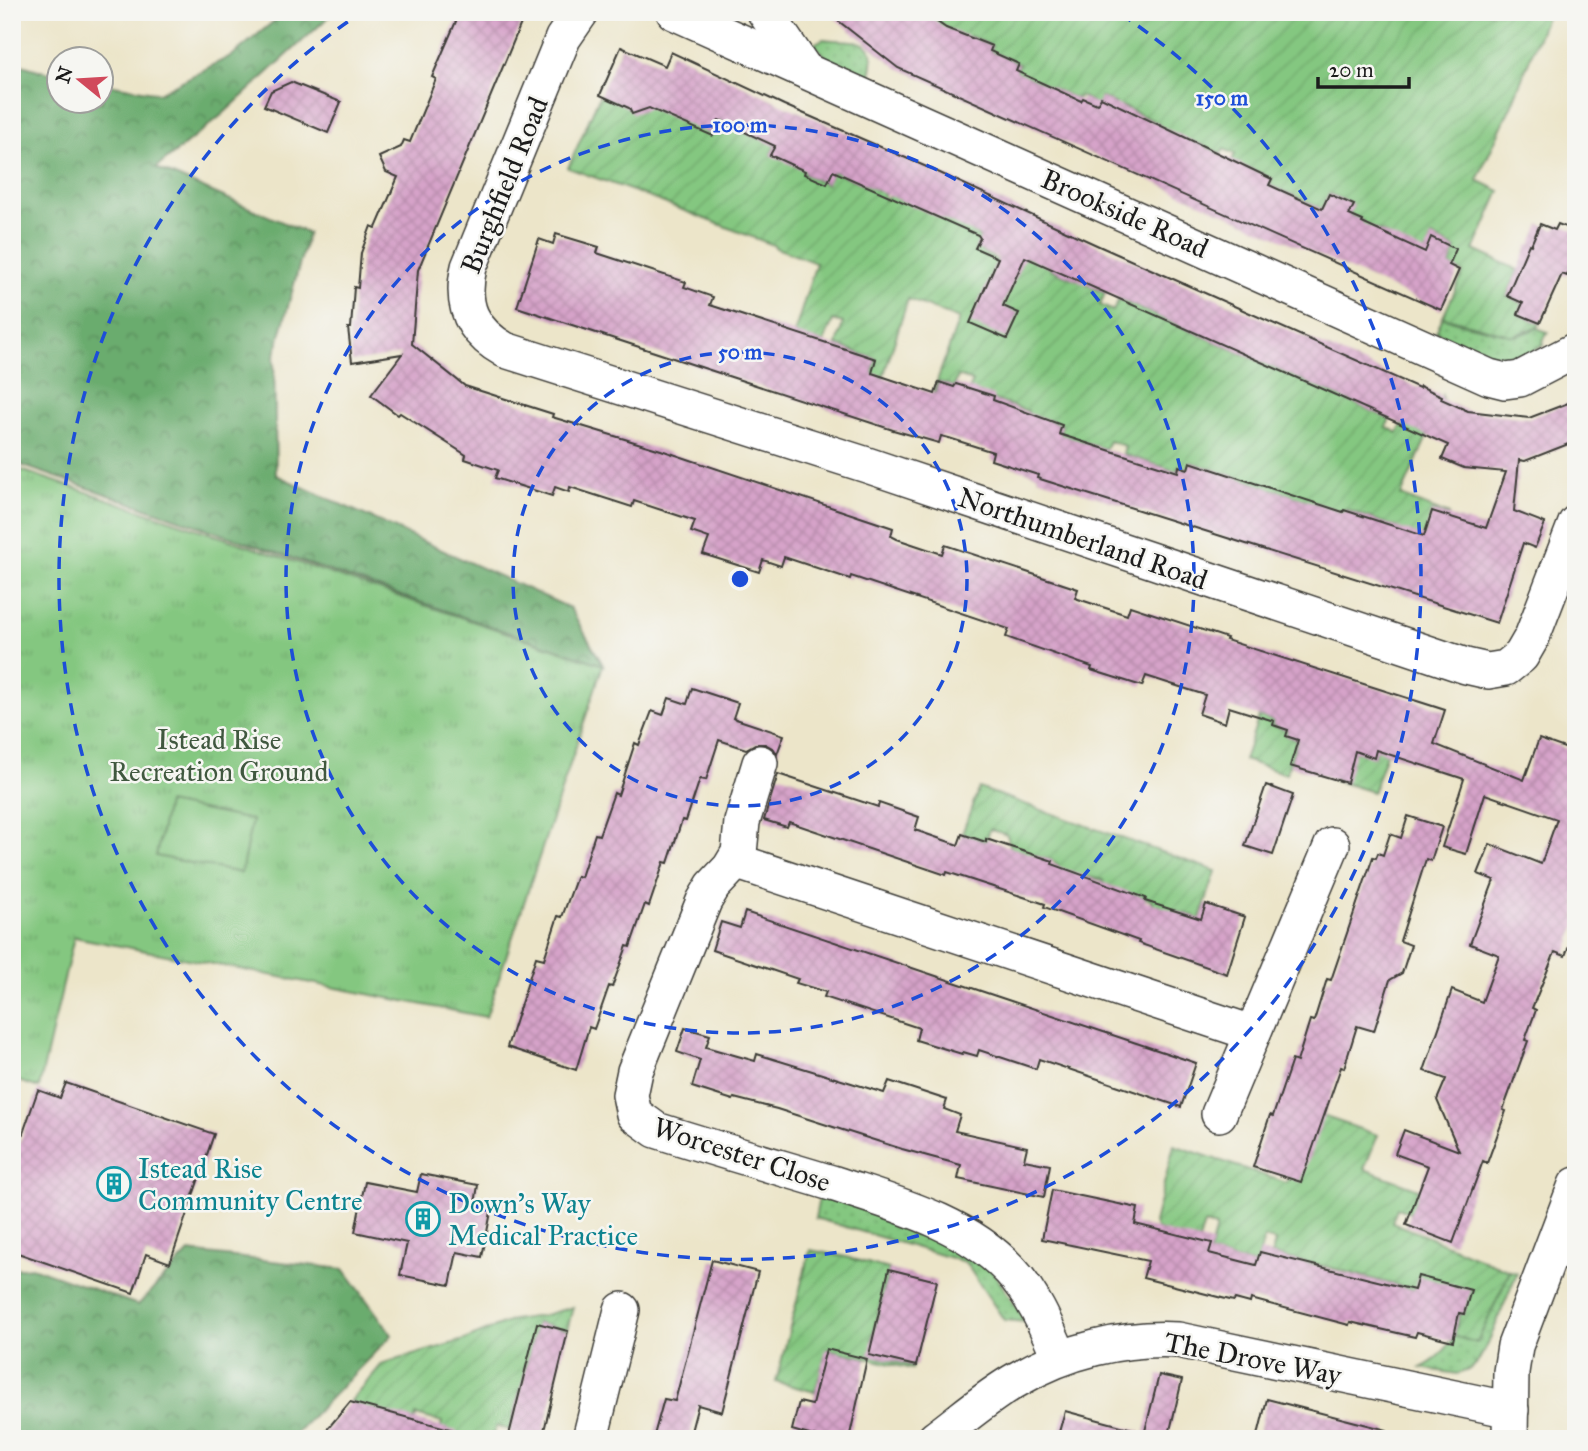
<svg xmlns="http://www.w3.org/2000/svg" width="1588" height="1451" font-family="'IM FELL Great Primer',serif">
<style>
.grass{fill:url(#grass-dots);stroke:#50724e;stroke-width:2}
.forest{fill:url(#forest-crowns);stroke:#446445;stroke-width:2}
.park{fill:url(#park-tufts);stroke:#50724e;stroke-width:2}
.garden{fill:url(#garden-furrows);stroke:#50724e;stroke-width:2}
.pitch{fill:#84c780;stroke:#50724e;stroke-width:2}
.building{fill:url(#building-cross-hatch)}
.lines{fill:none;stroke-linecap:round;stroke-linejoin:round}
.minor-casing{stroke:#3b3a36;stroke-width:38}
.minor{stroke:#fff;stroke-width:35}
.ring{fill:none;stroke:#1d4ed8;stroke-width:3.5;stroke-dasharray:12 9}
.labels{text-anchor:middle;stroke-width:5;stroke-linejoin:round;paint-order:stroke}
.street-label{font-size:28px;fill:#1c1c1c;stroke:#f6f6f2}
.park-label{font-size:28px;fill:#40583f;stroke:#f6f6f2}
.culture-label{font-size:28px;fill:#0d838f;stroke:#f6f6f2;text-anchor:start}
.centre{fill:#1d4ed8;stroke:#f6f6f2;stroke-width:3.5}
.ring-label{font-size:21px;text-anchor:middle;font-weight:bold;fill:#1d4ed8;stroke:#f6f6f2;stroke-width:5;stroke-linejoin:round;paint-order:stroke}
</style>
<defs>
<pattern id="grass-dots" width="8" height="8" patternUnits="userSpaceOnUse" patternTransform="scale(1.75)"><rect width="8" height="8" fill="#84c780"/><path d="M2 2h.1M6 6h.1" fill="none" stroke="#71aa6e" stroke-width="1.8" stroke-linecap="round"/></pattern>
<pattern id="forest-crowns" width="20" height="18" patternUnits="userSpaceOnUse" patternTransform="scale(1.75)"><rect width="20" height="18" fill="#6bac6e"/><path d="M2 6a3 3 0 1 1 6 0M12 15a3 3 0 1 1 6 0" fill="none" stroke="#578b5a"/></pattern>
<pattern id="park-tufts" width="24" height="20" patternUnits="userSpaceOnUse" patternTransform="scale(1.75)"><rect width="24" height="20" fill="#84c780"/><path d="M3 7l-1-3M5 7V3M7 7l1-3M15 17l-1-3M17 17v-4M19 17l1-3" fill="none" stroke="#71aa6e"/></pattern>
<pattern id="garden-furrows" width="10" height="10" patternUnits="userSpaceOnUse" patternTransform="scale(1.75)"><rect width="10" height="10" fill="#84c780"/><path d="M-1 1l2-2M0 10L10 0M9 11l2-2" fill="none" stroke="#71aa6e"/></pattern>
<pattern id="building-cross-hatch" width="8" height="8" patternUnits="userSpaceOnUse" patternTransform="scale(1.75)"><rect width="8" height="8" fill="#d6a3c9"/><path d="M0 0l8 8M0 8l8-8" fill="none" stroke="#b78cac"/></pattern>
</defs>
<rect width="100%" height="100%" fill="#f6f6f2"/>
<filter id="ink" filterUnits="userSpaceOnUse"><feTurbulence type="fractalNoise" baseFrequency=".0143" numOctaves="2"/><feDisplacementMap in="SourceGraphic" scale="14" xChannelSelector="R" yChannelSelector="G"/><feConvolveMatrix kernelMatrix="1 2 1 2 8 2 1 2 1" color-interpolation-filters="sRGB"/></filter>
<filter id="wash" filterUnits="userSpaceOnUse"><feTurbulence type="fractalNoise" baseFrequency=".00686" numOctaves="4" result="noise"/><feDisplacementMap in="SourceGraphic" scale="28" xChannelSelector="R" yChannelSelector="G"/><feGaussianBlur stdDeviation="1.57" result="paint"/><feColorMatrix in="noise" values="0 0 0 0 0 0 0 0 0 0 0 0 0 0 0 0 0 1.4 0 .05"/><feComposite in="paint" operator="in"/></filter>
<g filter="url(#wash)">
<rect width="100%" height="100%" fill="#ece5c9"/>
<g class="grass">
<path d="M823 39C851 43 883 33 869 78L828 60 814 44Z"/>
<path d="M1443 317 1456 322 1517 336 1537 328 1548 332 1543 341 1544 344C1534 349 1521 361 1509 361 1489 361 1455 341 1436 332Z"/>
<polygon points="820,1193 922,1228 990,1267 1026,1322 1004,1320 965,1262 815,1218"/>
<path d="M1510 1271 1517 1273 1488 1344 1477 1363 1468 1370 1457 1374 1421 1368C1436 1361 1447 1349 1454 1336L1477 1342Z"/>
</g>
<g class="forest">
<polygon points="285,12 333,13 223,114 156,168 308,233 274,358 276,475 570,608 603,665 12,462 12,62 59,76 60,102 102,102 102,83 159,93 233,55"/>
<polygon points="189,1252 344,1269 392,1335 290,1439 12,1439 12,1269 32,1267 138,1305"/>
</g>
<polygon class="park" points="12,467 603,665 486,1017 74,937 39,1088 12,1079"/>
<g class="garden">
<path d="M923 12H1548L1512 104 1477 180 1500 191 1474 250 1518 270 1507 296 1523 303 1519 314 1540 323 1538 327 1513 336 1443 317 1463 273 1449 265 1456 249 1432 237 1424 254 1390 239C1383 229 1371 228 1361 227L1363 221 1350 215 1347 221 1353 205 1330 194 1322 209 1269 185 1272 179 1248 168 1229 167 1235 154 1224 149 1221 154 1197 143 1154 134 1159 123 1122 106 1116 117 1111 115 1116 104 1101 97 1096 108 1094 103 1080 96 1076 99 1016 72 1019 64 990 51 992 46 970 36 963 49 948 42 929 17Z"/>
<polygon points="660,67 713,135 719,120 767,142 776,143 771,154 810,161 804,174 826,184 833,171 884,193 884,200 890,195 967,214 978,191 983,223 977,236 980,238 976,248 997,260 1027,258 1033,244 1056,255 1050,269 1076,280 1082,278 1085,284 1105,293 1100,305 1113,311 1119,299 1390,419 1386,427 1398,433 1402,425 1432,420 1442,396 1443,400 1401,496 1449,515 1428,578 1396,527 1345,509 1343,513 1191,462 1188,469 1179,466 1171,493 1172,470 1123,454 1125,446 1109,441 1105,449 1059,435 1062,425 1032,415 1016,448 1028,411 969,392 972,381 958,376 954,387 939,382 930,410 927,409 959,319 908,299 878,393 867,390 876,359 837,345 843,323 833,320 824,342 791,344 816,263 776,248 773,245 633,191 568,168 600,95 611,100 615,90"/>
<polygon points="1259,716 1274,721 1273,726 1288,730 1286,736 1297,740 1286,774 1244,760"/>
<polygon points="1379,740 1389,744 1373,792 1333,780 1343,747 1374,757"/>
<polygon points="979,788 1216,871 1199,921 1194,916 1151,905 1152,901 1146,898 1104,886 1103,880 1088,877 1086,879 1057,869 1058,865 1053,861 1011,849 1007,835 990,829 986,842 962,834"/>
<polygon points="1305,1110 1378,1135 1364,1169 1424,1191 1411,1213 1397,1208 1392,1222 1510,1271 1477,1343 1454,1336 1460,1313 1464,1314 1470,1290 1414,1290 1328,1267 1272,1255 1275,1241 1264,1238 1258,1260 1260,1266 1207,1253 1210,1251 1216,1227 1204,1224 1197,1248 1156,1229 1154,1223 1174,1145 1287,1183 1293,1166"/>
<polygon points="810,1250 842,1256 889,1269 872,1340 876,1341 872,1355 913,1366 912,1369 827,1349 815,1392 776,1382"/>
<polygon points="573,1307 567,1330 537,1323 525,1372 523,1391 520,1391 511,1427 510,1430 496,1426 493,1439 449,1439 439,1436 442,1422 416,1415 413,1428 350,1402 382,1364 464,1340 513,1320 541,1316"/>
</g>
<polygon class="pitch" points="167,803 252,820 241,873 156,856"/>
<g id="blocks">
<g class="building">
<polygon points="460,12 521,12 518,20 522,21 418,270 412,344 465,386 553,414 552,417 661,450 893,528 891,536 897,539 942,554 945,545 1078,589 1075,598 1127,615 1130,606 1227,638 1226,640 1445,710 1434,744 1524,780 1539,739 1576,752 1576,927 1565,956 1555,952 1532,1008 1536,1010 1525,1040 1528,1041 1503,1110 1506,1111 1487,1163 1483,1161 1453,1243 1406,1225 1428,1166 1395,1154 1404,1130 1459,1151 1437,1100 1446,1079 1424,1071 1452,990 1482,1002 1499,955 1470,944 1494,880 1478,874 1490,844 1541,864 1557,819 1485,794 1466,854 1442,847 1464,779 1376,750 1374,758 1355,751 1347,783 1290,766 1298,740 1286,736 1288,730 1273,725 1274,721 1229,707 1225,723 1199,714 1205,695 1146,676 1142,686 1091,670 1092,667 1006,637 1009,629 851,576 850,579 784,557 781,566 763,560 759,572 703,554 709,538 691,532 695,521 634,501 632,507 570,487 569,492 555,487 552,496 495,478 498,470 465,459 466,455 400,413 398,415 371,395 402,354 352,362 348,328 351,328 354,287 358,288 361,253 371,226 376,228 398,177 386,172 379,157 401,147 404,140 410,142 436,79 432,77"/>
<polygon points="827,12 923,12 946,28 992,46 990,51 1019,64 1016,71 1081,101 1083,98 1097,104 1101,97 1272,179 1269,185 1322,209 1329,194 1354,205 1349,215 1363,221 1362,223 1425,252 1431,237 1456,249 1449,265 1459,270 1441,310 898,68"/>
<polygon points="621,47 665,66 671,52 784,105 929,168 1101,247 1419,388 1420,386 1442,396 1441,399 1468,411 1529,418 1576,400 1576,441 1525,461 1519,460 1514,511 1545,523 1535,548 1523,543 1497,623 1037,478 1038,475 991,460 993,452 949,438 941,436 939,443 893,430 517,307 539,239 553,244 556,234 599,247 597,253 686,282 684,287 713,297 710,305 876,359 872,373 935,394 939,382 954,387 956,384 994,396 993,400 1062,425 1059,434 1105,449 1178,472 1179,466 1188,469 1190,462 1343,512 1344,510 1424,536 1432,511 1486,528 1506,472 1464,468 1442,459 1448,445 1025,257 1003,306 1019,313 1007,339 970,323 998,258 975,248 980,238 978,235 833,171 827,184 804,174 805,171 770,155 775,146 719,120 713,136 649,108 632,114 629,108 600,95"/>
<polygon points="291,82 341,102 328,133 264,106 271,91"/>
<polygon points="1540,224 1555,230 1558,224 1576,231 1576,255 1567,276 1562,274 1540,323 1518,314 1523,303 1507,296 1529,244 1531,245"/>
<polygon points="692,688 738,703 733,718 784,735 777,754 774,749 765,744 755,744 746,749 719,740 706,780 700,779 686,821 682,820 668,863 664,862 649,906 645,904 630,947 627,946 612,987 609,986 594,1029 589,1027 576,1070 507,1047 536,957 544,959 558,916 562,917 577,876 581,877 595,834 599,835 614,793 618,795 635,743 639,745 652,711 663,715 669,698 687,704"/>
<polygon points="778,774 878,807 879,803 919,817 915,830 958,845 962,834 986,842 986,839 1053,861 1052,864 1146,898 1145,901 1201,919 1206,904 1245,917 1227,974 1138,943 1139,941 1044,907 1045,904 990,886 947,872 946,875 789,822 787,827 764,820"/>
<polygon points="1266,785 1293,795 1273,855 1245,846"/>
<polygon points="1408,816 1442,827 1431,861 1426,859 1400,941 1411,945 1402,973 1390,980 1374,1031 1357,1026 1344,1068 1341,1067 1301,1182 1253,1167 1270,1115 1273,1116 1292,1060 1297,1062 1310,1020 1314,1021 1327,979 1331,980 1373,857 1376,858 1378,853 1383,855 1390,834 1401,838"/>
<polygon points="745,912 1196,1063 1181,1107 1039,1059 1036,1069 979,1050 977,1056 963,1052 962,1054 916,1040 919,1028 824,997 826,992 796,983 798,979 712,950 721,922 740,928"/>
<polygon points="685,1028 710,1035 706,1047 755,1061 757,1054 884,1093 889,1081 947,1100 944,1109 960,1115 955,1131 1027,1147 1024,1160 1050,1165 1044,1197 958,1179 961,1165 902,1149 777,1109 734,1098 733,1100 692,1087 700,1060 677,1052"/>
<polygon points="66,1083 214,1134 170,1263 146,1254 133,1293 12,1251 12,1165 38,1090 60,1098"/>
<polygon points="421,1174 478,1185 475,1204 492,1207 482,1257 457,1252 450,1285 400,1275 407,1243 355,1232 365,1182 417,1192"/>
<polygon points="1052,1190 1138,1208 1135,1224 1212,1243 1209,1253 1256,1265 1260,1252 1414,1290 1418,1276 1471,1290 1464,1314 1459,1313 1453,1341 1417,1332 1415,1337 1350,1322 1349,1325 1251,1299 1250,1303 1235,1299 1234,1301 1143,1278 1148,1261 1042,1239"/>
<polygon points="712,1260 758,1272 722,1412 698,1405 689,1439 653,1439 664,1399 675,1401"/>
<polygon points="889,1269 937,1281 916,1366 869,1355"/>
<polygon points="537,1323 568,1331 542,1439 508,1439"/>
<polygon points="826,1349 867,1359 849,1439 823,1439 792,1430 799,1402 812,1405"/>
<polygon points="1159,1375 1182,1380 1168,1439 1143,1439"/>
<polygon points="1267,1399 1387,1430 1386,1439 1257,1439"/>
<polygon points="350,1402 457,1431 456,1439 319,1439"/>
<polygon points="1065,1411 1140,1431 1139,1439 1057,1439"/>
</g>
</g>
</g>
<g filter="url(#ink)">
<use href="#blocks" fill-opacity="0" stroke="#3b3a36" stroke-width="2"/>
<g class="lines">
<g class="minor-casing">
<g id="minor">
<path d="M581 12 563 38 469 267C460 305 471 331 505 350L867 465 1466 666 1488 671 1506 668 1521 656 1532 637 1576 523"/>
<polyline points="674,12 1489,377 1505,381 1520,379 1576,350"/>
<polyline points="765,12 804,69"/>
<path d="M760 763 742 822 739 853 730 868 713 886 704 901 635 1071 630 1095 634 1114 656 1130C716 1149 775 1166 835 1184 895 1204 965 1222 1010 1270 1033 1294 1047 1328 1060 1358"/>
<polyline points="735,861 1252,1033"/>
<polyline points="1219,1114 1332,845"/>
<polyline points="590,1439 622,1310"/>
<path d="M935 1439C962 1419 989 1395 1018 1379 1066 1351 1122 1337 1178 1340L1511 1410"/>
<polyline points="1510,1439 1511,1372 1515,1346 1576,1185"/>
</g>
</g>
<use href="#minor" class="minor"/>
</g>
</g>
<g class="ring">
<circle cx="740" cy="579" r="227"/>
<circle cx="740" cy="579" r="454"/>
<path d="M1121 14A681 681 0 1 1 359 14"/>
</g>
<defs>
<g id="building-ring" transform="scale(1.75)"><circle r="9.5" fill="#f6f6f2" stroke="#0f9aa8" stroke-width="1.5"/><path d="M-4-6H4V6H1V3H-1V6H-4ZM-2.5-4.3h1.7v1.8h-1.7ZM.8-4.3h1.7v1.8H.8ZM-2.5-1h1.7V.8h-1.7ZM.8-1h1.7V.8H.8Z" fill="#0f9aa8"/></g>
</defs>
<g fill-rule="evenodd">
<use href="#building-ring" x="114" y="1184"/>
<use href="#building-ring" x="423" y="1219"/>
</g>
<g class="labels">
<g class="street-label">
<text transform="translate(504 185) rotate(-68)" y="10">Burghfield Road</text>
<text transform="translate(1125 213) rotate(24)" y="10">Brookside Road</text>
<text transform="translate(1083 538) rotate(19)" y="10">Northumberland Road</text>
<text transform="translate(742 1154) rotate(18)" y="10">Worcester Close</text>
<text transform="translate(1253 1358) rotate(11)" y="10">The Drove Way</text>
</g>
<g class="park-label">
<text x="219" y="749">Istead Rise<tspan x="219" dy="32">Recreation Ground</tspan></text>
</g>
<g class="culture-label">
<text x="138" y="1178">Istead Rise<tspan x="138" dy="32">Community Centre</tspan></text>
<text x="448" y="1213">Down's Way<tspan x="448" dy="32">Medical Practice</tspan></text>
</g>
</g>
<circle cx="740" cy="579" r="10" class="centre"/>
<g class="ring-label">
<text x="1222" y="105">150 m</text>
<text x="740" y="132">100 m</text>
<text x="740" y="359">50 m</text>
</g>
<rect width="1588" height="1451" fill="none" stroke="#f6f6f2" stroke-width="42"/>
<g transform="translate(80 80) rotate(288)"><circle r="33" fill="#f6f6f2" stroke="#9f9f9c" stroke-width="2"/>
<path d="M0-5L12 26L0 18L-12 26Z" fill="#d1495b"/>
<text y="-10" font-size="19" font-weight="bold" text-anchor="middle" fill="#1c1c1c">N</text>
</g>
<path d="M1318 77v10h91v-10" fill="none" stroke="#1c1c1c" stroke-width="3.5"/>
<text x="1329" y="77" font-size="21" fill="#1c1c1c" stroke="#f6f6f2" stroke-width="5" paint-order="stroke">20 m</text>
</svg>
